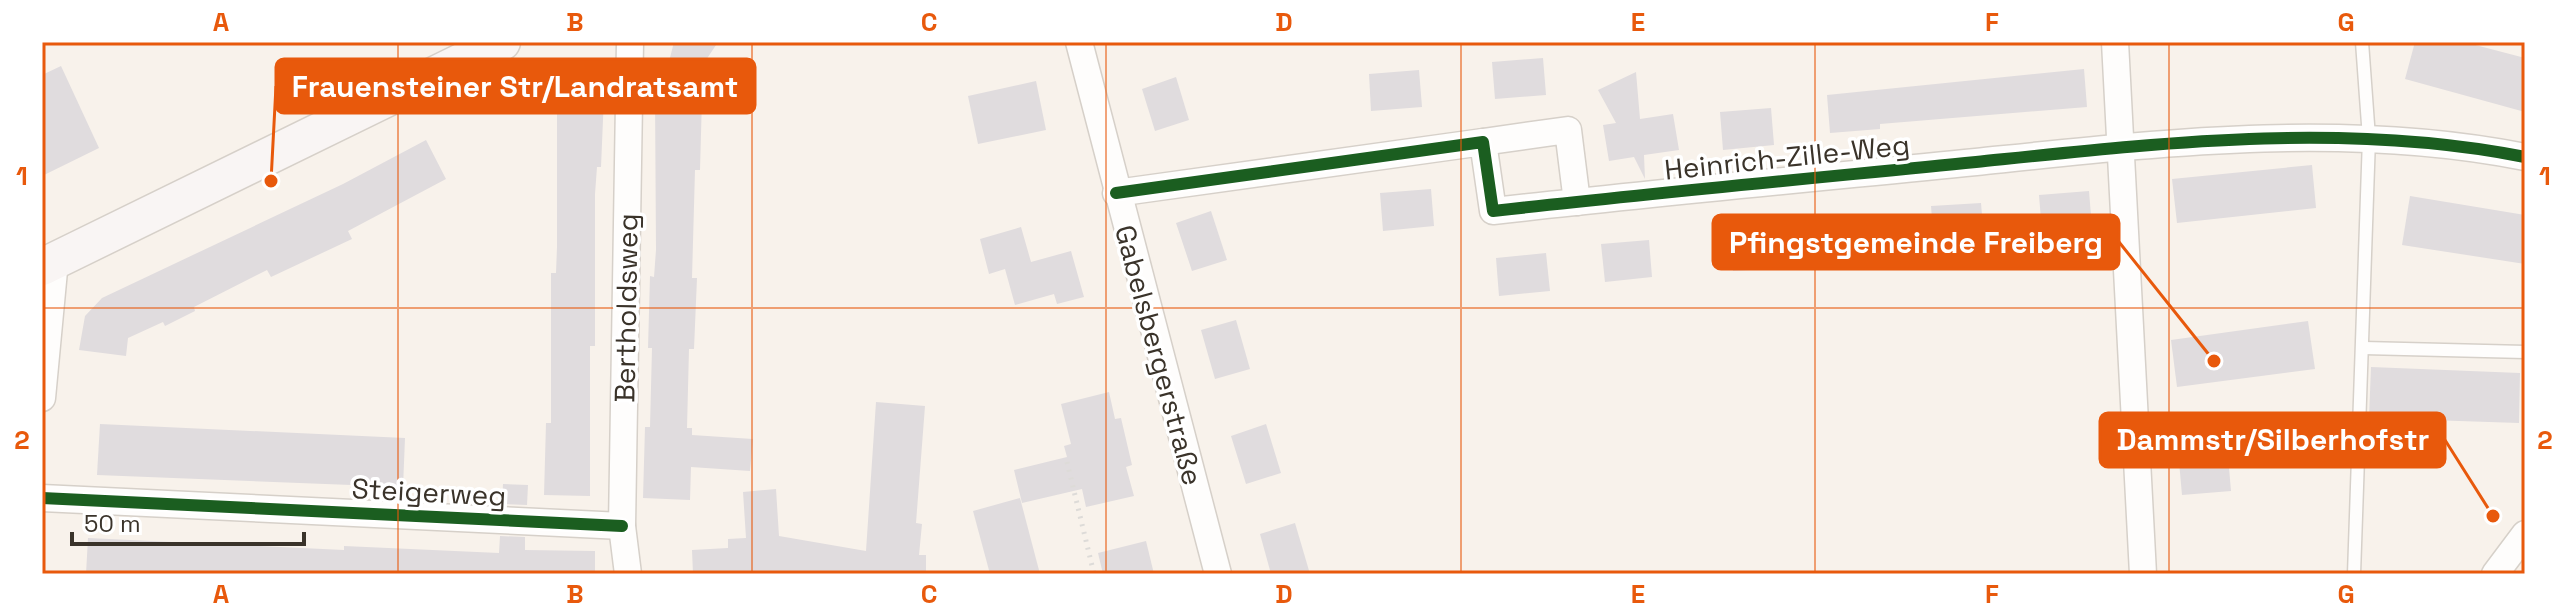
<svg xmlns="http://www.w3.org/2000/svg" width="2567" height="616" font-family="'Space Grotesk',sans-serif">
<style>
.building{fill:#e0dcde}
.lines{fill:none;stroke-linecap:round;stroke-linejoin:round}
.lane-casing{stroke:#d6d0c9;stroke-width:15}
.street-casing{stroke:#d6d0c9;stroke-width:29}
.secondary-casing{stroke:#d6d0c9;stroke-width:39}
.path{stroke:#dddbd8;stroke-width:5;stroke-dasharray:2 6;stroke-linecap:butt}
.lane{stroke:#fefdfc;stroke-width:12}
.street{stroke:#fefdfc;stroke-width:26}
.secondary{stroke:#f9f5f4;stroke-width:36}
.cycleway-casing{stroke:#fff;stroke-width:17}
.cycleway{stroke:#1b5e20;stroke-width:12}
.grid{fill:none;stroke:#e8590c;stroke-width:2;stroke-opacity:0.55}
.labels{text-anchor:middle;stroke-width:7;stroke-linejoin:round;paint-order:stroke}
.street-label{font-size:28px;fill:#3a332a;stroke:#fff}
.leader{fill:none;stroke:#e8590c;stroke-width:3}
.callout-dot{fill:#e8590c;stroke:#fff;stroke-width:3}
.callout{fill:#e8590c;stroke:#e8590c;stroke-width:3}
.callout-label{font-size:30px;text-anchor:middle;font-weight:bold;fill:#fff}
.neatline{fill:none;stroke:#e8590c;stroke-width:3}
.grid-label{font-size:26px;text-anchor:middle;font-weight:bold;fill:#e8590c}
</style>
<rect width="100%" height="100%" fill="#f8f2eb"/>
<g class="building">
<polygon points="674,42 718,42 706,60 692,98 702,98 700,170 695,170 692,278 697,278 694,349 689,349 687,428 692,428 692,435 753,439 750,471 691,467 690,500 643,498 645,427 650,427 652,348 648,348 650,276 654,277 656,250 655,97 660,97"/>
<polygon points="2415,42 2464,42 2525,58 2525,112 2405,79"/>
<polygon points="1543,58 1546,95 1495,99 1492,62"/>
<polygon points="61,66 99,148 42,176 42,75"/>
<polygon points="2084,69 2087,107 1880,124 1880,129 1830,133 1827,95"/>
<polygon points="1419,70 1422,107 1371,111 1369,74"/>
<polygon points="1636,72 1640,119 1673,114 1679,150 1644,155 1645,179 1634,157 1609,161 1603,125 1616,123 1598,90"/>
<polygon points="1176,77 1189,120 1155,131 1142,89"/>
<polygon points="1036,81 1046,130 978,144 968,96"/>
<polygon points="557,94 604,96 601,167 597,167 595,194 595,346 590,346 590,496 544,495 546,423 551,423 551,273 556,273 557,247"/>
<polygon points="1771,108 1774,145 1723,150 1720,112"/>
<polygon points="426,140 446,179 348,231 352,239 271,277 267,270 194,307 195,311 165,326 163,322 128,338 126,356 79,350 85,316 102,298 343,184"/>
<polygon points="2312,165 2316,208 2177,223 2172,179"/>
<polygon points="1431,189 1434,226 1383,231 1380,193"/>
<polygon points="2089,191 2092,228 2042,232 2039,195"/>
<polygon points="2410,196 2525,215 2525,264 2402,245"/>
<polygon points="1981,203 1984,240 1934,244 1931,206"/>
<polygon points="1211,211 1227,260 1192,271 1176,223"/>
<polygon points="1021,227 1031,262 1071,251 1084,297 1057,304 1054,294 1015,305 1005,269 989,274 980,239"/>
<polygon points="1762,231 1765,269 1733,271 1730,234"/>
<polygon points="1649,240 1652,277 1605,282 1601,244"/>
<polygon points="1546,253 1550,291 1499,296 1496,258"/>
<polygon points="1236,320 1250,369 1215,379 1201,330"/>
<polygon points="2308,321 2315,369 2177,387 2171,340"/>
<polygon points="2371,367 2520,373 2519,423 2369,418"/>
<polygon points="1109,392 1115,419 1121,418 1132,465 1126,467 1134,496 1086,507 1082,489 1022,503 1014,470 1067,457 1064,446 1071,444 1061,404"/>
<polygon points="876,402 925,406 916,523 922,524 919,555 926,555 926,574 693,574 692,550 728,548 728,539 746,538 743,492 776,489 779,536 866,551"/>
<polygon points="100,424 405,438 403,487 97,475"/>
<polygon points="1266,424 1281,473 1246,484 1231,436"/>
<polygon points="2227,445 2231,491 2182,495 2178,450"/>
<polygon points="503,484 528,485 527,505 502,504"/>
<polygon points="1020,498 1040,574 990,574 973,511"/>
<polygon points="1295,523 1310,574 1271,574 1260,534"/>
<polygon points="500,536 525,537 525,550 595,551 595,574 86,574 88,538 344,550 344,546 499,553"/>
<polygon points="1146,541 1154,574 1103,574 1098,553"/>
</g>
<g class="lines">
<g class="lane-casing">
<g id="lane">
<polyline points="2364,348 2525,352"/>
<polyline points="2354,574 2369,138 2362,42"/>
</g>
</g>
<g class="street-casing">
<g id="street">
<polyline points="1079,42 1218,574"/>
<polyline points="2115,42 2143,574"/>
<polyline points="1483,142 1568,130 1577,202"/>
<path d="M1116 193 1483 142 1493 211C1654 193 1815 178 1976 162 2159 143 2343 121 2525 157"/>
<polyline points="42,398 55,260"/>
<polyline points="42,498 622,526"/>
<polyline points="628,574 622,526 630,42"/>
<polyline points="2495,574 2525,534"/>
</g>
</g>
<g class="secondary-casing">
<polyline id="secondary" points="42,267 502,42"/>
</g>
<polyline class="path" points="1067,462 1094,574"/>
<use href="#lane" class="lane"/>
<use href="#street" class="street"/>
<use href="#secondary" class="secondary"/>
<g class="cycleway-casing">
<g id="cycleway">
<path d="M1116 193 1483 142 1493 211C1654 193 1815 178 1976 162 2159 143 2343 121 2525 157"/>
<polyline points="42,498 622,526"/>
</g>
</g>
<use href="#cycleway" class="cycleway"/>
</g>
<path class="grid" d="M398 42V574M752 42V574M1106 42V574M1461 42V574M1815 42V574M2169 42V574M42 308H2525"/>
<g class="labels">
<g class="street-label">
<text transform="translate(1787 157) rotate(-6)" y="10">Heinrich-Zille-Weg</text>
<text transform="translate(626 308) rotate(-89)" y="10">Bertholdsweg</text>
<text transform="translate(1159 355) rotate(75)" y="10">Gabelsbergerstraße</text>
<text transform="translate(429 492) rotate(3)" y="10">Steigerweg</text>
</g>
</g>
<path class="leader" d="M271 181L276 86M2214 361L2119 242M2493 516L2445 440"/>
<g class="callout-dot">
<circle cx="271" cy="181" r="8"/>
<circle cx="2214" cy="361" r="8"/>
<circle cx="2493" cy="516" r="8"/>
</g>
<g class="callout">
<rect x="276" y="59" width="479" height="54" rx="8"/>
<rect x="1713" y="215" width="406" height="54" rx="8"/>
<rect x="2100" y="413" width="345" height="54" rx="8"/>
</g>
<g class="callout-label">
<text x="515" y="97">Frauensteiner Str/Landratsamt</text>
<text x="1916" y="253">Pfingstgemeinde Freiberg</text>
<text x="2273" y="450">Dammstr/Silberhofstr</text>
</g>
<rect width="2567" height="616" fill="none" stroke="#ffffff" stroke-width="88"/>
<path d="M72 532v12h232v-12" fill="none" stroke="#3a332a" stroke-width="4"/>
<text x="84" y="532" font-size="24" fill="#3a332a" stroke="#ffffff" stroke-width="6" paint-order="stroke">50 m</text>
<rect x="44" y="44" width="2479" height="528" class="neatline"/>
<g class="grid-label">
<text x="221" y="31">A</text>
<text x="575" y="31">B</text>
<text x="929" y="31">C</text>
<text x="1284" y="31">D</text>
<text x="1638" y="31">E</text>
<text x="1992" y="31">F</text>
<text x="2346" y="31">G</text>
<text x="22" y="185">1</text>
<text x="2545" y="185">1</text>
<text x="22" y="449">2</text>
<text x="2545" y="449">2</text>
<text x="221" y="603">A</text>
<text x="575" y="603">B</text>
<text x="929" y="603">C</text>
<text x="1284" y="603">D</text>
<text x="1638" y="603">E</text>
<text x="1992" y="603">F</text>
<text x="2346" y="603">G</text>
</g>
</svg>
